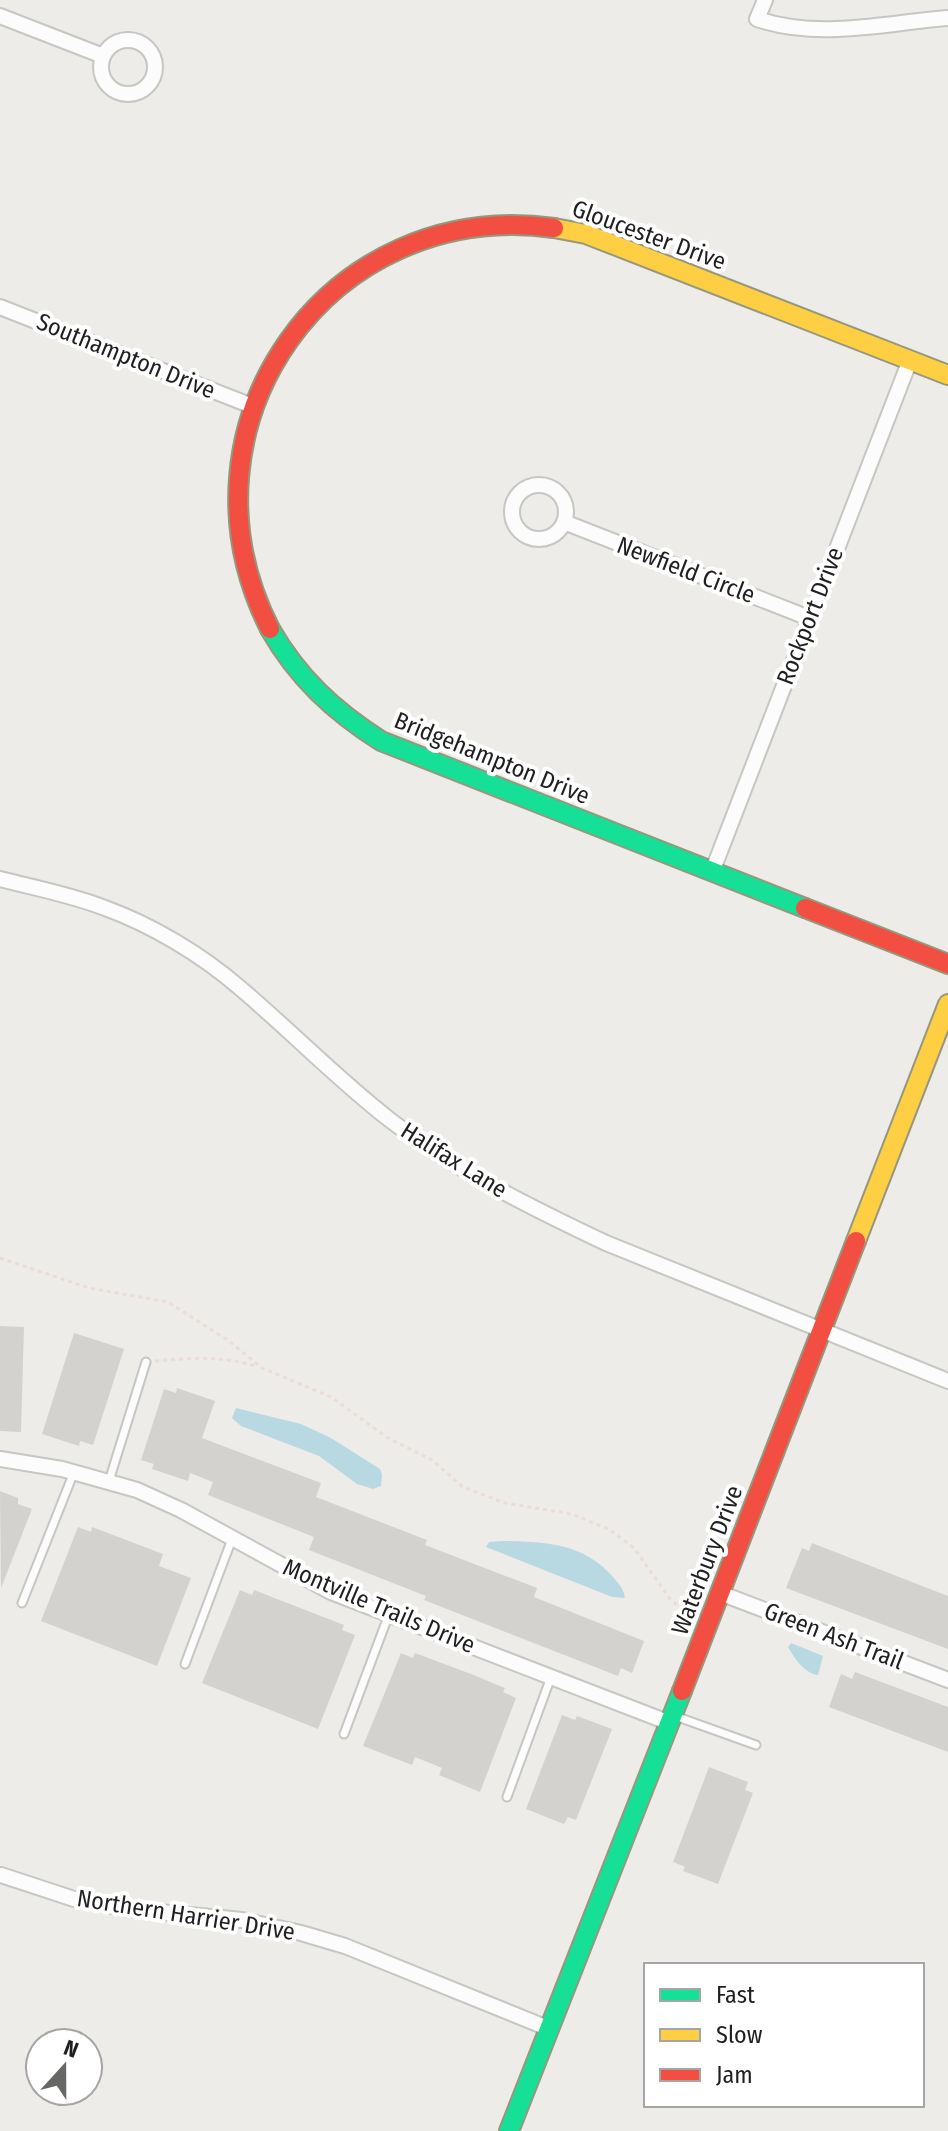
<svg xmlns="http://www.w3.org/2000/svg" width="948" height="2131" font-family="'Fira Sans Condensed',sans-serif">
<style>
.water{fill:#b9d9e2}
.building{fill:#d4d2cf}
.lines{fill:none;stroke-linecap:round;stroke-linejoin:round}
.lane-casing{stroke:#c6c6c4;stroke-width:11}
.street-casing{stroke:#c6c6c4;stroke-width:18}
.fast-casing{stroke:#96987e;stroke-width:22}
.slow-casing{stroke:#96987e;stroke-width:22}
.jam-casing{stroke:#96987e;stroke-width:22}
.path{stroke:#ebdbd9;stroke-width:3;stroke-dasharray:4 4;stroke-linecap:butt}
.lane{stroke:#fcfcfc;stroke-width:7}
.street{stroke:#fcfcfc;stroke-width:14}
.fast{stroke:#16e098;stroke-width:18}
.slow{stroke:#ffcf43;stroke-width:18}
.jam{stroke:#f24e42;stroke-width:18}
.labels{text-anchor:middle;stroke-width:8;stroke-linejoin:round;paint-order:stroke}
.street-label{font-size:24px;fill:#1f1f1f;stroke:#fff}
</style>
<rect width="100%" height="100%" fill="#edece8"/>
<g class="water">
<polygon points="236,1408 301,1424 331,1438 380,1469 382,1475 381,1486 373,1489 357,1484 319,1456 241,1426 232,1418"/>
<path d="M503 1541C546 1542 583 1543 613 1577 619 1584 624 1589 625 1598L612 1597 486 1547 489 1542Z"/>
<path d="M791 1643 823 1656 818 1675C805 1674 794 1658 788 1647Z"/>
</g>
<g class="building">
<polygon points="0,1326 24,1327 21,1432 0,1431"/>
<polygon points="74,1333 124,1349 93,1445 80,1441 79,1446 42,1434"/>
<polygon points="177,1388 215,1401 202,1438 321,1483 316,1497 427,1540 425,1545 537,1588 534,1597 644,1641 632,1673 621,1668 618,1676 424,1600 426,1596 309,1550 314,1537 208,1495 213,1482 190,1473 188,1481 152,1469 154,1464 141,1460 164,1389 176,1393"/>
<polygon points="0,1491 18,1498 18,1504 32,1509 1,1588"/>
<polygon points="78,1527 91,1532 92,1527 163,1554 159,1566 191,1578 157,1666 41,1621"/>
<polygon points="812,1543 948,1596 948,1649 786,1588 802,1548 809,1551"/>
<polygon points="240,1590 252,1595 254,1590 344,1625 342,1630 355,1635 318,1729 202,1683"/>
<polygon points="401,1653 413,1658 415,1653 471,1674 505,1688 503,1692 516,1698 480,1792 439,1775 442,1768 415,1757 412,1765 363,1746"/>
<polygon points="855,1672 948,1707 948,1752 829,1707 841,1674 852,1679"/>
<polygon points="562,1715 575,1720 577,1716 612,1729 576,1820 568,1817 564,1824 526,1809"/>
<polygon points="709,1767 748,1782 745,1790 753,1793 718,1884 683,1871 685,1867 673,1862"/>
</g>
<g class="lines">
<g class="lane-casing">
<g id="lane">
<polyline points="109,1481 146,1362"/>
<polyline points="22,1603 74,1472"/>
<polyline points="185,1664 232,1539"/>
<polyline points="675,1716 756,1745"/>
<polyline points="344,1734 389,1614"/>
<polyline points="507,1797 551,1677"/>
</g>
</g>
<g class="street-casing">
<g id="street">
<path d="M765 0 757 19C820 40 884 23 948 18"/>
<polyline points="0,16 103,56"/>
<circle cx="128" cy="67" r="27"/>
<polyline points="0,307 252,406"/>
<circle cx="539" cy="512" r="27"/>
<polyline points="564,522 809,618"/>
<polyline points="712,872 910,360"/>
<path d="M0 879C35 888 72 895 105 908 152 925 202 955 240 988 291 1031 337 1079 390 1120 455 1170 532 1208 606 1243L948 1381"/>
<polyline points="0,1459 62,1469 137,1490 181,1510 331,1592 670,1723"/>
<polyline points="720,1593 948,1680"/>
<polyline points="1,1875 74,1899 128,1909 242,1920 301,1933 345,1946 550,2029"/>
</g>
</g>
<g class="fast-casing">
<g id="fast">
<path d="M270 629C298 678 334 711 381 741L805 908"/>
<polyline points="509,2131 682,1691"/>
</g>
</g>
<g class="slow-casing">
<g id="slow">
<polyline points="554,228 586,234 948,375"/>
<polyline points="856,1241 948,1004"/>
</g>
</g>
<g class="jam-casing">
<g id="jam">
<path d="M270 629C167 426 328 197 554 228"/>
<polyline points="805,908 948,964"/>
<polyline points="682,1691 856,1241"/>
</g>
</g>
<g class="path">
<polyline points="0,1258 89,1288 168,1302 229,1341 262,1368 331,1397 388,1438 432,1460 463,1487 505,1503 572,1514 610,1530 634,1548 670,1599 690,1616"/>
<path d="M155 1361C193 1358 221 1355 258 1367"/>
</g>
<use href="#lane" class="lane"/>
<use href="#street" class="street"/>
<use href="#fast" class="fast"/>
<use href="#slow" class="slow"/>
<use href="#jam" class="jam"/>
</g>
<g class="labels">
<g class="street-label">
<text transform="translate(649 235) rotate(20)" y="8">Gloucester Drive</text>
<text transform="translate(126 356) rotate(22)" y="8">Southampton Drive</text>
<text transform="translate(686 570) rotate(21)" y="8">Newfield Circle</text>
<text transform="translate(810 616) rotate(-69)" y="8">Rockport Drive</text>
<text transform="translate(492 758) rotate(22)" y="8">Bridgehampton Drive</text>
<text transform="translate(454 1160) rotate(32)" y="8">Halifax Lane</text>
<text transform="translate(707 1560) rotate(-69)" y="8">Waterbury Drive</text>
<text transform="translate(379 1606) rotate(23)" y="8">Montville Trails Drive</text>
<text transform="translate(834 1636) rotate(21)" y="8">Green Ash Trail</text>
<text transform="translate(186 1915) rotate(9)" y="8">Northern Harrier Drive</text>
</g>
</g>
<rect x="644" y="1963" width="280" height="144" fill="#ffffff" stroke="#a5a5a5" stroke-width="2"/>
<rect x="660" y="1989" width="40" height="12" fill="#16e098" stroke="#a5a5a5" stroke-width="2"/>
<text x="716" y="2003" font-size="24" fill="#1f1f1f">Fast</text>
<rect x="660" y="2029" width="40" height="12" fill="#ffcf43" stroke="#a5a5a5" stroke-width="2"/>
<text x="716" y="2043" font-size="24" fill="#1f1f1f">Slow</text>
<rect x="660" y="2069" width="40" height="12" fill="#f24e42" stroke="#a5a5a5" stroke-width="2"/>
<text x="716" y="2083" font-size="24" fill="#1f1f1f">Jam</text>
<g transform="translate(64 2067) rotate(21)"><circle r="38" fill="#ffffff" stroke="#a5a5a5" stroke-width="2"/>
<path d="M0-6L14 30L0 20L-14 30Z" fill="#676765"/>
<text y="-12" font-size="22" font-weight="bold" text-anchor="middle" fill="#1f1f1f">N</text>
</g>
</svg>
